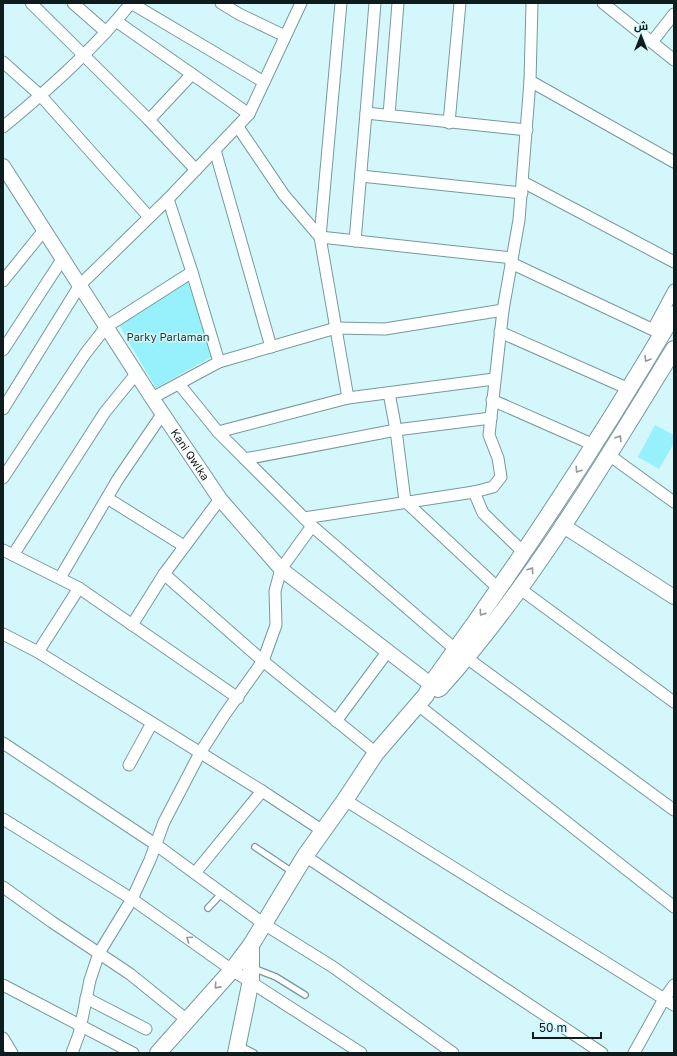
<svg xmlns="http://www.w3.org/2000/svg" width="677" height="1056" font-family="'Golos Text',Cairo,sans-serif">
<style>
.green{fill:#96f1fc}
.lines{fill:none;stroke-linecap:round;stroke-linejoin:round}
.service-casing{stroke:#77989c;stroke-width:8}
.minor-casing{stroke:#77989c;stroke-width:13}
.tertiary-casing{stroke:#77989c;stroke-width:16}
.secondary-casing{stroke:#77989c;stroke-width:18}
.service{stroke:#fff;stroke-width:5.5}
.minor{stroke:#fff;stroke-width:11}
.tertiary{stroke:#fff;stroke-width:14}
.secondary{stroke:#fff;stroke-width:16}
.oneway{stroke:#939999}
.labels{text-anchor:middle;stroke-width:3;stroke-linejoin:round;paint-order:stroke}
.park-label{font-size:11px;fill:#22393c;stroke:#d4f7fb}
.street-label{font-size:11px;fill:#0f1c1d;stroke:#d4f7fb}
</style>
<rect width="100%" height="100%" fill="#d4f7fb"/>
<g class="green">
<polygon points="188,281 213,356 156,388 119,325"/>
<polygon points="655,425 674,435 674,443 659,469 638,457"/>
</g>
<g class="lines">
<g class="service-casing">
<g id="service">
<polyline points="255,847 294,873"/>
<polyline points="208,908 222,893"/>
<polyline points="253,968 276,977 305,995"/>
<polyline points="240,1046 254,1053"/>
</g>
</g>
<g class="minor-casing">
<g id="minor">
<polyline points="31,3 149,120 196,170"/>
<polyline points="73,3 106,32"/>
<polyline points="131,3 264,82"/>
<polyline points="221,3 239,14 285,36"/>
<polyline points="341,3 320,237 348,398"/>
<polyline points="603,3 674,60"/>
<polyline points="116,21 249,114"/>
<polyline points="652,42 674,14"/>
<polyline points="3,62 41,96 149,217"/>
<polyline points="530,81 674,162"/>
<polyline points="366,113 375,3"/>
<polyline points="389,115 398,3"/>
<polyline points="149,120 192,74"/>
<polyline points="449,123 460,3"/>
<path d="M3 127C49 89 94 49 131 3"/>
<polyline points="238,127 284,195 320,237 512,258"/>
<polyline points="215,150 271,347"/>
<polyline points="361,176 522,193"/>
<polyline points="523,182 674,262"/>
<polyline points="168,199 192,272 219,362"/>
<polyline points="355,241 366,113 527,130"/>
<polyline points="511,263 662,334"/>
<polyline points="3,281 45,229"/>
<polyline points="653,329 674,290"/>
<polyline points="500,332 629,389"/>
<polyline points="3,350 63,258"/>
<polyline points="179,384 218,432 312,526 456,650 674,810"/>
<polyline points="389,393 396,430 405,501 499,589"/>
<polyline points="152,398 219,362 336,328 385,329 503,310"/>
<polyline points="492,400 594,445"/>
<polyline points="3,409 80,285 168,199 249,114 301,3"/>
<polyline points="218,432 348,398 494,379"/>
<polyline points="609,455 674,502"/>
<polyline points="245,459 396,430 491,418"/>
<polyline points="3,478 85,354 106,327 192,272"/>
<polyline points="474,492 483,513 523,552"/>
<polyline points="107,498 184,546"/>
<polyline points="304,518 474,492 493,487 501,477 498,458 489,435 503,310 519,220 530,81 532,3"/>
<polyline points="3,550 79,588 238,698"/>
<polyline points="13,555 105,412 136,374"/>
<polyline points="164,574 263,661 376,753"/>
<polyline points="60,578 118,479 163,413"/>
<polyline points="519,588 674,702"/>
<polyline points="132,625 164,574 220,499"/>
<polyline points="3,634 38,652 262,791 323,831"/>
<polyline points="38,652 79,588"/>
<polyline points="418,705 674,907"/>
<polyline points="336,721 388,651"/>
<polyline points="3,743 155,844 264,924 333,967 453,1053"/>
<polyline points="129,765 152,723"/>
<polyline points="345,800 674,1005"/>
<polyline points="3,819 132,899 232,970 361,1053"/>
<polyline points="305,856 602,1053"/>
<polyline points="195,873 262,791"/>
<polyline points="3,887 52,922 130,974 187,1020"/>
<polyline points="3,985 133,1053"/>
<polyline points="86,998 146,1029"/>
<polyline points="3,1038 12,1053"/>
<polyline points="72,1053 79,1034 90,980 99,953 132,899 150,860 164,822 200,753 225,714 263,661 276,625 275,591 281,569 312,526"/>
<polyline points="634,1053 664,999 674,985"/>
</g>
</g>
<g class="tertiary-casing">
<g id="tertiary">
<path id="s1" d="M3 166 152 398 220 499 281 569 438 690"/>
<polyline points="562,525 674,597"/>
</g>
</g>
<g class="secondary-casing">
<g id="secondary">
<path d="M440 688C530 588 604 463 674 349"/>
<path d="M158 1053 232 970 251 945 305 856 345 800 376 753 426 695 431 684C518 565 599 441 674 314"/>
<polyline points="236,1053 251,980 251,945"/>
</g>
</g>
<use href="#service" class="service"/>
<use href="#minor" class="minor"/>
<use href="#tertiary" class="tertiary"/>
<use href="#secondary" class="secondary"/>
</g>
<defs><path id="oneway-chevron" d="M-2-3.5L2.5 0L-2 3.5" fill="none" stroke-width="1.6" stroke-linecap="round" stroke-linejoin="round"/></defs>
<g class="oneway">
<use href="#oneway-chevron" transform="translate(647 359) rotate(121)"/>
<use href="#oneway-chevron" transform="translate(619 438) rotate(-58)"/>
<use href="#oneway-chevron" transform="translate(578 470) rotate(124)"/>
<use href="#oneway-chevron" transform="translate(531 570) rotate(-56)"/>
<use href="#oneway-chevron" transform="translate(482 613) rotate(125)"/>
<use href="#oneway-chevron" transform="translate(189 939) rotate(-145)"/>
<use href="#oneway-chevron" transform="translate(217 986) rotate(132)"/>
</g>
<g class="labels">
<g class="park-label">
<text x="168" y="341">Parky Parlaman</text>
</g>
<g class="street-label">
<text dy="4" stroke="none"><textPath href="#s1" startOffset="344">Kani Qwlka</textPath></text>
</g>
</g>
<rect width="677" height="1056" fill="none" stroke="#0f1c1d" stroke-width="8"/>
<g transform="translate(641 36)" stroke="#d4f7fb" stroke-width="3" paint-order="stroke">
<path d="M0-3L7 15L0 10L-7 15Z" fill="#0f1c1d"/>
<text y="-6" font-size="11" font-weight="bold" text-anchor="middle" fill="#0f1c1d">ش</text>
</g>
<path d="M533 1032v6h68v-6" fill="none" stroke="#0f1c1d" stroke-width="2"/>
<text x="539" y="1032" font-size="12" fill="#0f1c1d" stroke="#d4f7fb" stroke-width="3" paint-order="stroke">50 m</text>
</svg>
